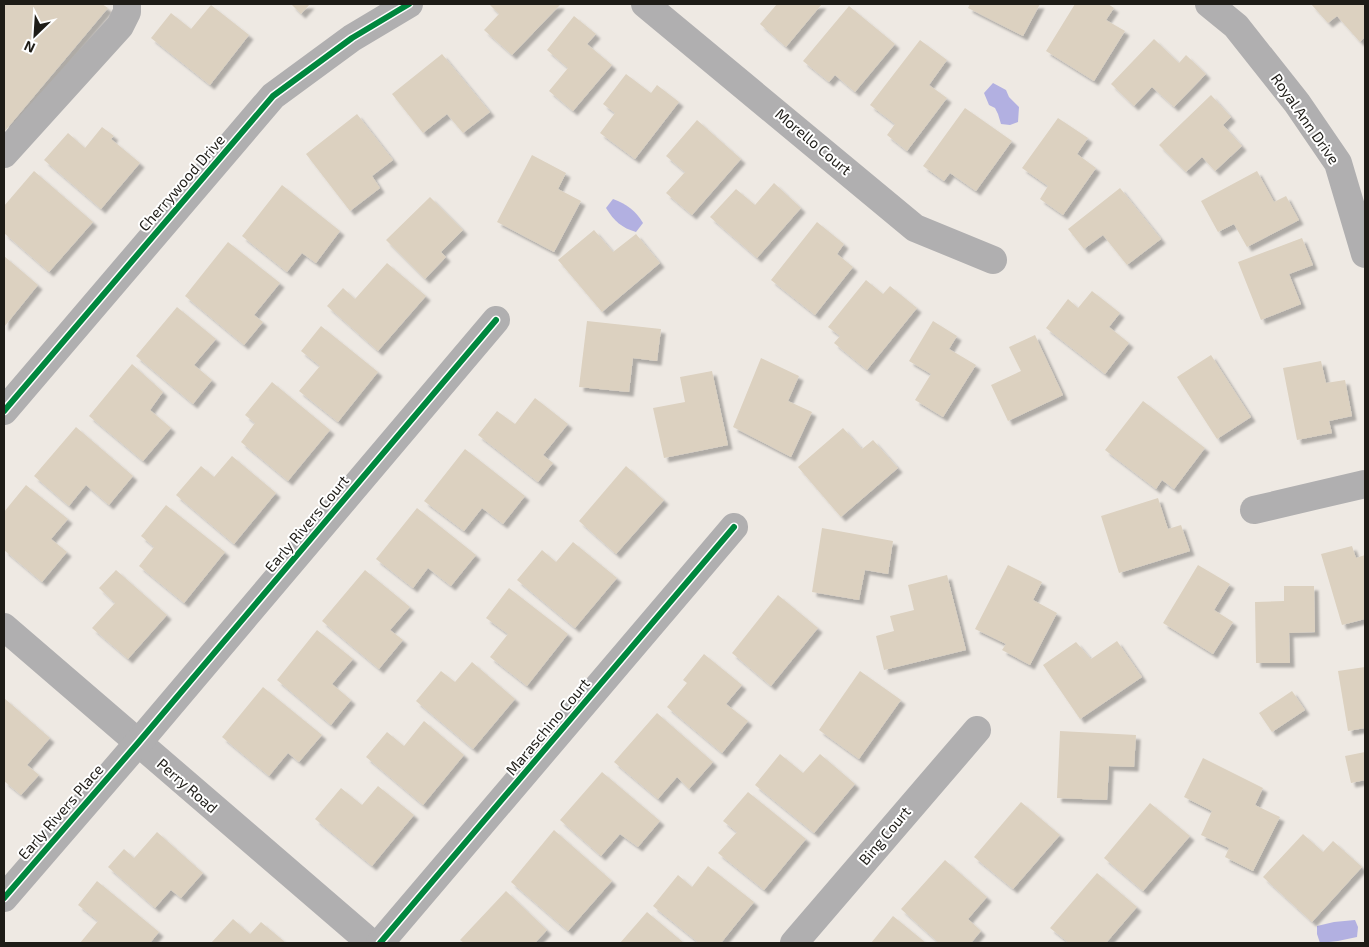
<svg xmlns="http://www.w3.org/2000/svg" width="1369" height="947" font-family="'Exo 2',sans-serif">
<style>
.water{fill:#b2b0e1}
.building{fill:#dcd1c0;filter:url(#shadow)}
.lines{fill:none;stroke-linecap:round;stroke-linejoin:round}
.minor{stroke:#b0afb0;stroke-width:28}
.cycleway-casing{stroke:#fff;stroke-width:9}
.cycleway{stroke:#00873e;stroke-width:6}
.labels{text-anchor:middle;stroke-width:4;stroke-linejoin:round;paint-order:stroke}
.street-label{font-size:15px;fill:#1e1c17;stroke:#fff}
</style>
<defs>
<filter id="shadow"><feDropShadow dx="4.5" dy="4.5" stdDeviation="1" flood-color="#0004"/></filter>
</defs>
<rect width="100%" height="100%" fill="#eee9e3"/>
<g class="water">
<polygon points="993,83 1006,90 1009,97 1019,107 1018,122 1010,125 1001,124 998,114 995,108 989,105 984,93"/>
<path d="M613 199C627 204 636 211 643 223L636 232C622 228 614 221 606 208Z"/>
<polygon points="1355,920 1358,927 1357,937 1338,941 1320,943 1317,934 1317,926 1334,922"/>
</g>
<g class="building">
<polygon points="4,4 102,4 108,8 4,132"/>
<polygon points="291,4 310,4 301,14"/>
<polygon points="489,4 559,4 560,5 512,55 484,30 499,14"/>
<polygon points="777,4 822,4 786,47 760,24"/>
<polygon points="970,4 1040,4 1023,36 968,8"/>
<polygon points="1075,4 1108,4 1114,8 1106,20 1125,31 1094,81 1046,51"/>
<polygon points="1311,4 1365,4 1365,37 1360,42 1337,16 1328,23"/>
<polygon points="211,5 249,35 210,85 151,38 171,13 191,29"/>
<polygon points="849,6 895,44 855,92 835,75 829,82 803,61"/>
<polygon points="574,16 596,34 587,44 612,65 573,111 549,91 568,68 547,50"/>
<polygon points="1154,39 1179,63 1186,55 1206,74 1174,107 1152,87 1134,106 1111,84"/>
<polygon points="920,40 947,60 929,85 947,98 907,151 887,135 895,124 870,105"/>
<polygon points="442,54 490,112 463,133 447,114 423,133 392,94"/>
<polygon points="626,74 651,93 657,85 679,102 635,159 600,133 615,113 603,104"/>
<polygon points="1211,95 1231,117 1223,125 1242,146 1215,171 1202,157 1186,172 1159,145"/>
<polygon points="965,108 1012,141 976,191 950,173 944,181 923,166"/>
<polygon points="357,114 393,160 372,176 380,188 350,211 306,154"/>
<polygon points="1058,118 1088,138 1077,154 1096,168 1063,215 1040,199 1048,186 1022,168"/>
<polygon points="697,120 741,159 692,215 666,193 685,172 666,156"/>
<polygon points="102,127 114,136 111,139 140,163 101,209 44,160 68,133 85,148"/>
<polygon points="532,155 566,173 558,189 581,201 554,252 497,222"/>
<polygon points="34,171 93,222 49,272 4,233 4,206"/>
<polygon points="1257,171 1274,202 1286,196 1299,220 1247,247 1234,224 1218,232 1201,201"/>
<polygon points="774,183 801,208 757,258 710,217 736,189 755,205"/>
<polygon points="282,185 340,231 316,263 302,253 287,272 242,236"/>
<polygon points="1120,188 1161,239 1127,265 1103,235 1084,249 1068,229"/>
<polygon points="430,197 463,230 441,252 446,257 425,279 386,240"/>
<polygon points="817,222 844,244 837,254 853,267 815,315 771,280"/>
<polygon points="594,230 613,252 636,234 660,263 602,312 558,260"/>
<polygon points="1302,238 1313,265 1289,274 1301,304 1261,320 1238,262"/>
<polygon points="228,242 280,283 254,315 263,322 244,345 185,296"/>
<polygon points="4,256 38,285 4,327"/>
<polygon points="387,263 426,296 378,351 327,306 343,288 355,299"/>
<polygon points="866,280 883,294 890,286 917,308 867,370 834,343 840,336 828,327"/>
<polygon points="1092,291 1120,313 1109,327 1129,343 1105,374 1046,328 1068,299 1078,308"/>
<polygon points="177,307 216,339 194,365 212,380 193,404 136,356"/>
<polygon points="587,321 661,329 657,361 633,358 629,392 579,387"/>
<polygon points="933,321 957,336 949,349 976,365 943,417 915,400 931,374 909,361"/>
<polygon points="321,326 378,372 338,422 299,391 320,366 301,351"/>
<polygon points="1035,335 1063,395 1008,421 991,385 1021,371 1009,347"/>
<polygon points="1211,355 1251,417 1217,439 1177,377"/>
<polygon points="761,358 799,376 788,401 812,412 791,457 733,427"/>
<polygon points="1321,361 1326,383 1345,380 1352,416 1329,421 1332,433 1297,440 1283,368"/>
<polygon points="132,364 163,392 150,410 171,428 143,461 89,416"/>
<polygon points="712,371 728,445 664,458 653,408 685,402 680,377"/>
<polygon points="272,382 330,430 288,481 241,442 255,423 245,415"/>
<polygon points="535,398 568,424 543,455 553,463 538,482 478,435 497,411 515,424"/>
<polygon points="1143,401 1205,448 1174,489 1162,480 1156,489 1105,450"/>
<polygon points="76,427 133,476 109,505 86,485 69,506 34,476"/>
<polygon points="843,428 862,449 873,440 898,468 841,517 798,467"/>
<polygon points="465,449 525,496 503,524 482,508 464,531 424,501"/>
<polygon points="232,456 276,493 234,544 176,495 201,466 214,477"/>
<polygon points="626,466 664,500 616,554 579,521"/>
<polygon points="26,485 68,519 51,539 67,552 42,582 4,550 4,512"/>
<polygon points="1158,498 1168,529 1181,525 1190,551 1119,573 1101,516"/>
<polygon points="166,505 225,552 184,603 139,566 154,547 141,536"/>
<polygon points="417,508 476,555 451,586 428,568 413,588 376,559"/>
<polygon points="822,528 893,541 888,574 865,570 859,600 812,592"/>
<polygon points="573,542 617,578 575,628 517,580 542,550 556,562"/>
<polygon points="1352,546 1356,558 1365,555 1365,619 1342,625 1321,554"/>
<polygon points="1008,565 1042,582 1033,600 1057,613 1030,665 1002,650 1006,644 975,629"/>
<polygon points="1198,565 1230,584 1214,610 1233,622 1213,654 1163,623"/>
<polygon points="116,570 167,615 128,659 92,628 115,603 99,588"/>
<polygon points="365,570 410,607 390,630 403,640 379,669 322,621"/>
<polygon points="947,575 966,650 884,670 876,636 894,631 890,616 914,610 908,585"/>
<polygon points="1284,586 1314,586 1315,632 1289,633 1290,663 1256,663 1255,602 1284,601"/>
<polygon points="509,588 568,634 527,686 490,657 508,634 486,618"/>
<polygon points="778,595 818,628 771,686 732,653"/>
<polygon points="317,630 353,659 332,684 351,700 331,725 277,680"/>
<polygon points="1117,641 1142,677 1080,719 1043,665 1076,642 1091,659"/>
<polygon points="704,654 742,685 726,704 748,721 722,753 667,707 687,683 683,680"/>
<polygon points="472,662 515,699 473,749 416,701 441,671 455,682"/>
<polygon points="1365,667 1365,728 1348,731 1338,671"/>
<polygon points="860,671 901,700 859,759 819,730"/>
<polygon points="263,687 322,735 299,762 288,753 269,776 222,737"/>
<polygon points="1292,691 1305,710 1272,732 1259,713"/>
<polygon points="4,698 50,738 27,765 39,775 21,795 4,781"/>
<polygon points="657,713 713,762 689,789 677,777 658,799 614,762"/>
<polygon points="424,721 464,755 423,805 366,757 387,732 404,746"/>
<polygon points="1060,731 1136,735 1134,767 1109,766 1107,800 1057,798"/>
<polygon points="1365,752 1365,780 1351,783 1345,756"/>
<polygon points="780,754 803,773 820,754 855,784 814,833 755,785"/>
<polygon points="1203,758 1263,788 1255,805 1280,817 1253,871 1225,857 1229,848 1201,835 1212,811 1184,797"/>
<polygon points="602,772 660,821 638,847 620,834 601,856 560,820"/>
<polygon points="378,786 414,815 372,866 315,819 341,788 362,805"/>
<polygon points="748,792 806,839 764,890 718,853 737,832 723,821"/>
<polygon points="1021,802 1060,835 1013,889 974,857"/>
<polygon points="1150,803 1190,836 1143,891 1104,858"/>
<polygon points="554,830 612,881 568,931 511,882"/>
<polygon points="157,832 203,873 181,898 171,890 155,908 108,867 124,849 134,858"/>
<polygon points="1303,834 1323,852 1333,841 1362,867 1312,922 1263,877"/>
<polygon points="945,860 987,897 968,919 981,931 971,943 939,943 901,909"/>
<polygon points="708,866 754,902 721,943 699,943 653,906 678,875 692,887"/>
<polygon points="1097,873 1137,907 1106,943 1069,943 1050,928"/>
<polygon points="97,881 159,932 150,943 80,943 98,921 78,905"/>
<polygon points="506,891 547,930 535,943 464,943 460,940"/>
<polygon points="647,912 684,943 620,943"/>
<polygon points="893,916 926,943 871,943"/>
<polygon points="233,919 250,934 261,922 286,943 211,943"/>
</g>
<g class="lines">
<g class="minor">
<polyline points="645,4 915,228 993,260"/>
<polyline points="1209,4 1236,26 1297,103 1338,163 1365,254"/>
<polyline points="4,154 120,26 127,12 127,4"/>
<polyline points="4,411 273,96 352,38 409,4"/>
<polyline points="1254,510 1365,484"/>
<polyline points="4,627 371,943"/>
<polyline points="4,898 138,743 496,320"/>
<polyline points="380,943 734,527"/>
<polyline points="794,943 977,730"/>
</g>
<g class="cycleway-casing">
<g id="cycleway">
<polyline points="4,411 273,96 352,38 409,4"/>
<polyline points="4,898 138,743 496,320"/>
<polyline points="380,943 734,527"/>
</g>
</g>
<use href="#cycleway" class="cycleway"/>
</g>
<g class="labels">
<g class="street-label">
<text transform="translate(1305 119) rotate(55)" y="5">Royal Ann Drive</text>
<text transform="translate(813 142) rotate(40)" y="5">Morello Court</text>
<text transform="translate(182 183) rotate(-49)" y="5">Cherrywood Drive</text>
<text transform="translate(307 524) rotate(-50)" y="5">Early Rivers Court</text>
<text transform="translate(548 727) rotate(-50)" y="5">Maraschino Court</text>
<text transform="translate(187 786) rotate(41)" y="5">Perry Road</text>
<text transform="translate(61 812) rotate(-49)" y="5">Early Rivers Place</text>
<text transform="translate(885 836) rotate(-50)" y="5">Bing Court</text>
</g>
</g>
<rect width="1369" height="947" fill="none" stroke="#1e1c17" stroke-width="10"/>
<g transform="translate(35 35) rotate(205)" stroke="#ffffff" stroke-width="4" paint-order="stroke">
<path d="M0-4L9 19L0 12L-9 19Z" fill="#1e1c17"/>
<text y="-8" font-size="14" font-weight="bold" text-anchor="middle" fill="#1e1c17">N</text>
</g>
</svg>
